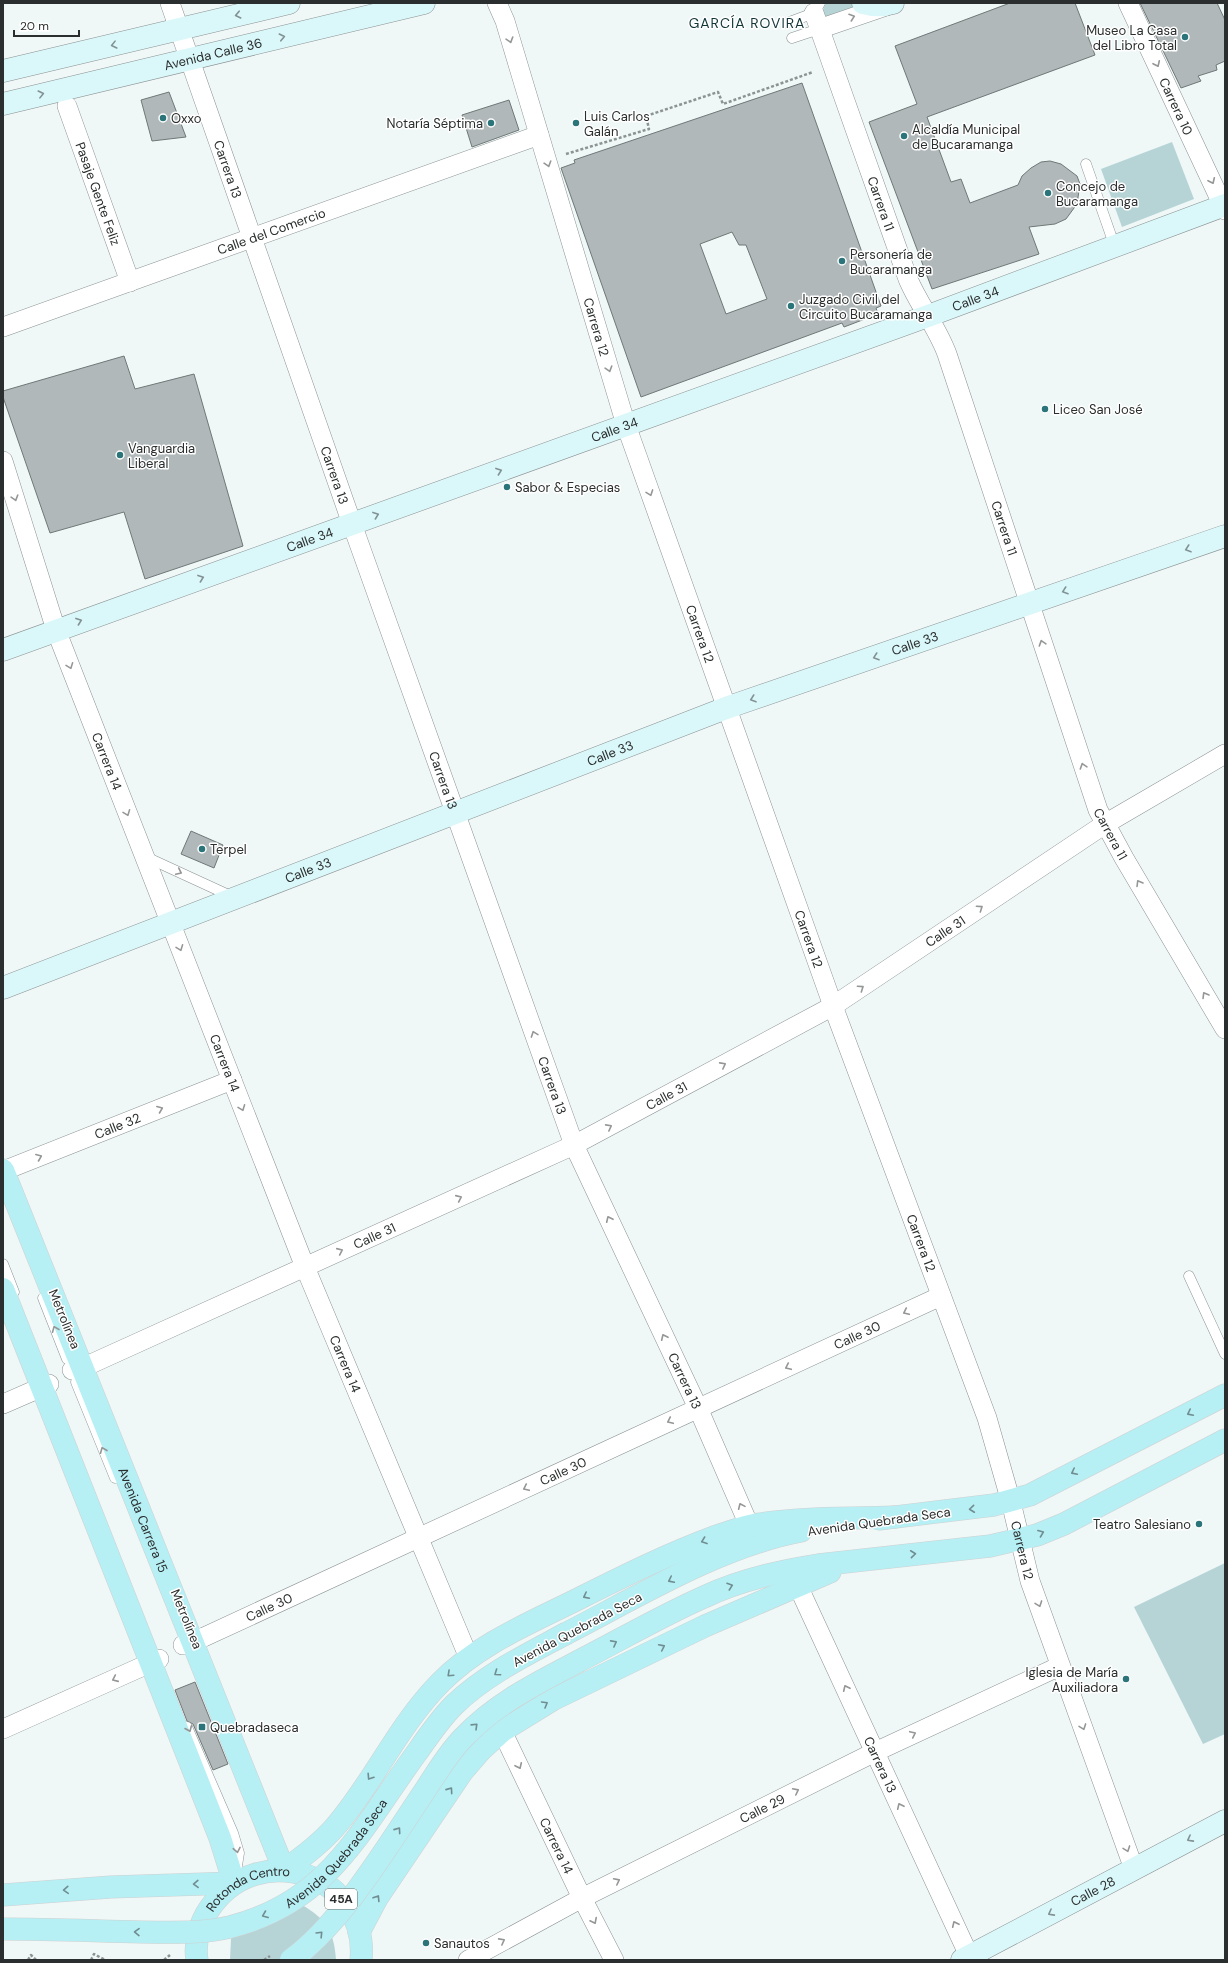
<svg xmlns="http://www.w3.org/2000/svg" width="1228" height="1963" font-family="'DM Sans',sans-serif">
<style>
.green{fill:#b6d4d6}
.building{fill:#b1b8b9;stroke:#6f7777;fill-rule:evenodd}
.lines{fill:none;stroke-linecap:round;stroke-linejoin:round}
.lane-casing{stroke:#8b9293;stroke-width:11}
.street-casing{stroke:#8b9293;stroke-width:20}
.secondary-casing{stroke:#8b9293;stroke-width:23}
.primary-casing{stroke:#d0d1d1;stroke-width:23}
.path{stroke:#8d9393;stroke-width:2.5;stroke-dasharray:3 2;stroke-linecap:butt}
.lane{stroke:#fff;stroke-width:10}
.street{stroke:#fff;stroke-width:19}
.secondary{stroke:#daf7f9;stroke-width:22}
.primary{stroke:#b6eff4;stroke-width:22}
.primary-bridge-casing{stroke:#d0d1d1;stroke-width:23;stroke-linecap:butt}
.path-bridge{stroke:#8d9393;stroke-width:2.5;stroke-dasharray:3 2;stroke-linecap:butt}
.primary-bridge{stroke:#b6eff4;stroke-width:22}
.oneway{stroke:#829294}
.oneway2{stroke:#959696}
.oneway3{stroke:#708e91}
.poi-dot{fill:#2b757a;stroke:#fff;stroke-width:1.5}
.labels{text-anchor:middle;stroke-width:3;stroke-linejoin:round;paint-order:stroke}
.shield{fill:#fff;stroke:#6b6d6d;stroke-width:1}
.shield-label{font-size:12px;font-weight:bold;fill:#2b2e2e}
.poi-label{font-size:13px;fill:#2b2e2e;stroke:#fff;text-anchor:start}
.street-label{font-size:13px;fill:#2b2e2e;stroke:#fff}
.neighbourhood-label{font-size:14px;letter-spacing:1px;fill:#123537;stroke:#fff}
</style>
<rect width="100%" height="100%" fill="#eff7f7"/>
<g class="green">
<polygon points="826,3 849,3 864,9 824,22 821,14"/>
<polygon points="1172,142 1194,199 1122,227 1101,169"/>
<polygon points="1225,1563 1225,1734 1203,1744 1134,1607"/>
<path d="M302 1905C326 1919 334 1931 336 1960H230L231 1939 239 1923Z"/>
</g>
<g class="building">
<polygon points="1010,3 1075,3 1095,55 927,117 951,182 961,179 970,203 1018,185 1022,176 1031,168 1041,162 1050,161 1061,164 1077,176 1080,184 1077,204 1066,219 1055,224 1029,227 1039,254 932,289 869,122 917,104 895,46"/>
<polygon points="1140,3 1217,3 1225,20 1225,61 1216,65 1217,70 1198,76 1201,81 1181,88"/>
<path d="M802 83 881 306 876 308 878 314 844 327 842 323 641 397 561 168 575 163 574 160ZM732 232 739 245H746L767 299 726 314 700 244Z"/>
<polygon points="169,92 186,137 152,141 141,100"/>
<polygon points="509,100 519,130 472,147 462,115"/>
<polygon points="124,356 135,389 194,374 243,546 145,579 124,512 50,533 3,397 3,391"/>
<polygon points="191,831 223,845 214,868 181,854"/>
<polygon points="195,1682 228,1764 213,1770 193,1724 187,1721 175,1690"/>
</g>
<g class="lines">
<g class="lane-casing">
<g id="lane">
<polyline points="787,23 814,13 820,3"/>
<polyline points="792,38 819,29"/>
<polyline points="1086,164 1115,247"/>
<polyline points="146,857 233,897"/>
<polyline points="3,1264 14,1292"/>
<polyline points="1189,1276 1225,1354"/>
<polyline points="43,1298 67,1359"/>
<polyline points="76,1382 115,1478"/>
<polyline points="187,1727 233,1833 239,1853 236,1872"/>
</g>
</g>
<g class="street-casing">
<g id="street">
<path id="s1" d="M170 3 352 524 574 1145 698 1408 755 1539"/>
<path id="s2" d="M497 3 505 21 626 425 833 1006 987 1418 1011 1502 1030 1581 1134 1869"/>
<path id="s3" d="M1128 3 1225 210"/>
<path id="s4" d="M814 13 908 279C919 305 937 327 947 354L1098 810 1124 858 1225 1029"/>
<polyline points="819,29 886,6"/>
<path id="s5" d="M67 106 130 282"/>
<path id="s6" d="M3 327 539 135"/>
<path id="s7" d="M3 461 56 630 305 1267 469 1658"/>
<path id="s8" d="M3 1171 232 1080"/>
<path id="s9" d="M72 1370 93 1363 574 1145 833 1006 1105 824 1225 754"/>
<polyline points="3,1404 49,1384"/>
<path id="s10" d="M792 1573 971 1960"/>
<path id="s11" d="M183 1645 204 1637 941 1296"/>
<polyline points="3,1729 159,1659"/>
<path id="s12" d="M502 1731 582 1898 614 1960"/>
<path id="s13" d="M468 1960 582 1898 875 1752 1060 1666"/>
</g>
</g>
<g class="secondary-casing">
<g id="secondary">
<path d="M863 3C873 6 883 6 893 3"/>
<polyline points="3,71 289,3"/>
<path id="s14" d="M3 104 424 3"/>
<path id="s15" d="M3 650 928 316 1225 205"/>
<path id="s16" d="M3 988 726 708 1225 536"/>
<path id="s17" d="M962 1960 1225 1821"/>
</g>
</g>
<g class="primary-casing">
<g id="primary">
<path id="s18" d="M3 1170 284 1870"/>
<polyline points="3,1289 220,1838 234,1883"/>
<polyline points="879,1519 994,1505 1030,1495 1225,1395"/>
<path d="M567 1633C639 1596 721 1546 801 1531"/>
<path d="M579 1661C620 1640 661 1616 704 1597 740 1580 779 1571 818 1565L990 1546 1037 1535 1064 1524 1225 1440"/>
<path d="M284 1870C303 1857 320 1844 335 1827 374 1782 397 1727 440 1683 479 1643 533 1622 582 1597 626 1575 668 1554 714 1537 729 1532 745 1526 760 1524 804 1517 850 1519 894 1517"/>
<polyline points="3,1895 111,1887 234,1883"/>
<polyline points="359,1932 377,1898 462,1772 481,1750 502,1731 554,1699 705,1626 830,1572"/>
<path id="s19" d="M197 1960C194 1943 200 1922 210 1908 259 1837 369 1875 361 1960"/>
</g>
</g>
<g class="path">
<polyline points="566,154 649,129 646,116 718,92 723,104 813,72"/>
<polyline points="28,1960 31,1955 36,1960"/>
<polyline points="91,1960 94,1954 105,1960"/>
<polyline points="164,1960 170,1955"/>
</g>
<use href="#lane" class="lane"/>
<use href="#street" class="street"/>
<use href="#secondary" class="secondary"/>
<use href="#primary" class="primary"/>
<g class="primary-bridge-casing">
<g id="primary-bridge">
<path id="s20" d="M3 1929C49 1929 95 1931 141 1932 170 1932 201 1934 230 1927 331 1901 361 1828 418 1751 429 1735 440 1719 454 1705 486 1674 528 1654 567 1633"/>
<path d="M291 1960C343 1922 388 1845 424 1792 436 1774 448 1753 463 1738 496 1703 537 1683 579 1661"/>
</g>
</g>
<polyline class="path-bridge" points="264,1960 270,1956"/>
<use href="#primary-bridge" class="primary-bridge"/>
</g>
<defs><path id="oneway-chevron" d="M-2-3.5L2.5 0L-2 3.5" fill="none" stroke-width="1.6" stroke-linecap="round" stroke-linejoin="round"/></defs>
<g class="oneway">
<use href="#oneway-chevron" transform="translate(238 15) rotate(167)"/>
<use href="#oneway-chevron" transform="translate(282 37) rotate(-13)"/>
<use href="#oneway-chevron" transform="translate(114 45) rotate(166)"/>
<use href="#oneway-chevron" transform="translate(41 94) rotate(-14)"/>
<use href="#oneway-chevron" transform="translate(499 471) rotate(-20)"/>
<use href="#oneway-chevron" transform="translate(376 515) rotate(-20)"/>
<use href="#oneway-chevron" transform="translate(1188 549) rotate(161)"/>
<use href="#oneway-chevron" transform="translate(201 578) rotate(-20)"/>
<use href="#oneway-chevron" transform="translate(1065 591) rotate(161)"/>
<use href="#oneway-chevron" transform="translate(79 621) rotate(-20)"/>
<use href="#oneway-chevron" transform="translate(876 657) rotate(161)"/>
<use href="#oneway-chevron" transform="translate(753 699) rotate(161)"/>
<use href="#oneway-chevron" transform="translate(1190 1839) rotate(152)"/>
<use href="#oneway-chevron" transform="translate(1051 1913) rotate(152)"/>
</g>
<g class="oneway2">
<use href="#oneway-chevron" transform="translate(852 17) rotate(-19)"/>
<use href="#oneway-chevron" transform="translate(510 40) rotate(73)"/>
<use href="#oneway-chevron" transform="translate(1157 64) rotate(65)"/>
<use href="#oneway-chevron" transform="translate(548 164) rotate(73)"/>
<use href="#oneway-chevron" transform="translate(1212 181) rotate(65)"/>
<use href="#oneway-chevron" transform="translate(609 369) rotate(73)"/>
<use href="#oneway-chevron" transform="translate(650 493) rotate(70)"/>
<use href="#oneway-chevron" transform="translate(15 498) rotate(73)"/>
<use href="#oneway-chevron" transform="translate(1042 643) rotate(-108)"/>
<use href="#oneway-chevron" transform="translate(70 666) rotate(69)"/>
<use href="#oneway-chevron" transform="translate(1083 766) rotate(-108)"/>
<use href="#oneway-chevron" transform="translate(127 813) rotate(69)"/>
<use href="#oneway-chevron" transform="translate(179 872) rotate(25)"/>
<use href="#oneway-chevron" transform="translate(1139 883) rotate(-121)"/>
<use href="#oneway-chevron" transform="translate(980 908) rotate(-34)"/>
<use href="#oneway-chevron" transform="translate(180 948) rotate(69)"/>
<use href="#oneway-chevron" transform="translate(861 988) rotate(-34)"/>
<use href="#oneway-chevron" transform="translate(1205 995) rotate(-121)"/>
<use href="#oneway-chevron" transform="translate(534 1034) rotate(-110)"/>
<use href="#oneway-chevron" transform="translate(723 1065) rotate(-28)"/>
<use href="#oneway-chevron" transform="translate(242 1108) rotate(69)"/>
<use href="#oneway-chevron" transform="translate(160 1109) rotate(-22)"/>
<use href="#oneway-chevron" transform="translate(609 1127) rotate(-28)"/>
<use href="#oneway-chevron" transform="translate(39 1157) rotate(-22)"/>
<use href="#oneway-chevron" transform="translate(459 1198) rotate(-24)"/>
<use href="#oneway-chevron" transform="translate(609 1219) rotate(-115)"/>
<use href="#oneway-chevron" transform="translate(340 1251) rotate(-24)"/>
<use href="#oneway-chevron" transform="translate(906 1312) rotate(155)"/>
<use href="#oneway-chevron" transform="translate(55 1329) rotate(-112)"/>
<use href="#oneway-chevron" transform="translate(664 1337) rotate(-115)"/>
<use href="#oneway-chevron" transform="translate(788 1367) rotate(155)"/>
<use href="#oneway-chevron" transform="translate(670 1421) rotate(155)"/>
<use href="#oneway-chevron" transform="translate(103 1450) rotate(-112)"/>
<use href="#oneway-chevron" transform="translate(526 1488) rotate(155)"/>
<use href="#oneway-chevron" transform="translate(741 1506) rotate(-114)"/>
<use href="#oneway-chevron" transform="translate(1039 1604) rotate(70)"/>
<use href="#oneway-chevron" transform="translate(115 1679) rotate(156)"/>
<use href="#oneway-chevron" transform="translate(846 1688) rotate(-115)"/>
<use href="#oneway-chevron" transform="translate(1083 1727) rotate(70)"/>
<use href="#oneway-chevron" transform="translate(189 1729) rotate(67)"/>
<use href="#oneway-chevron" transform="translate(913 1734) rotate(-25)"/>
<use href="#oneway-chevron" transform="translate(519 1766) rotate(65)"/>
<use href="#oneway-chevron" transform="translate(796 1791) rotate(-27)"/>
<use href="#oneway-chevron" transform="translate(900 1806) rotate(-115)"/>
<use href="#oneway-chevron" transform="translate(1127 1849) rotate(70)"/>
<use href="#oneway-chevron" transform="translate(237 1850) rotate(79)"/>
<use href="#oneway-chevron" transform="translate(617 1881) rotate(-27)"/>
<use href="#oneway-chevron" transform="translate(594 1921) rotate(63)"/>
<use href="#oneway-chevron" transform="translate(955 1924) rotate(-115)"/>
<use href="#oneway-chevron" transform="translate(502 1941) rotate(-28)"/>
</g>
<g class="oneway3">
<use href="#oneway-chevron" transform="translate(1190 1413) rotate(153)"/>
<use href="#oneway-chevron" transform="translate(1074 1472) rotate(153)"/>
<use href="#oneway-chevron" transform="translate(972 1509) rotate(174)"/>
<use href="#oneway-chevron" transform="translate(1041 1533) rotate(-21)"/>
<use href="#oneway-chevron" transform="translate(704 1541) rotate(160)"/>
<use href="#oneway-chevron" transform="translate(913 1554) rotate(-6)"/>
<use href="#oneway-chevron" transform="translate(671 1580) rotate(154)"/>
<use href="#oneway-chevron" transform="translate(730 1586) rotate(-19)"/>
<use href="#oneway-chevron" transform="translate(586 1596) rotate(153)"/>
<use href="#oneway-chevron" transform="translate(614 1643) rotate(-28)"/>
<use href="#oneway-chevron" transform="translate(662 1647) rotate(-26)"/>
<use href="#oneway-chevron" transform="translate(497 1673) rotate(145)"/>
<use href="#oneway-chevron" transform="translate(450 1674) rotate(137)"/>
<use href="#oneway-chevron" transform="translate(545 1704) rotate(-30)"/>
<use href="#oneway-chevron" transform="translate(475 1726) rotate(-44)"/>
<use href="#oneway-chevron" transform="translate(370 1777) rotate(123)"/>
<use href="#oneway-chevron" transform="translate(450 1790) rotate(-55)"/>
<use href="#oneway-chevron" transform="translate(398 1830) rotate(-55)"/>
<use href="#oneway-chevron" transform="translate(196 1884) rotate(178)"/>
<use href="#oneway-chevron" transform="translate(66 1890) rotate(176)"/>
<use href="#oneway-chevron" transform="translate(377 1898) rotate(-58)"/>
<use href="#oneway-chevron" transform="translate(265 1915) rotate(158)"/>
<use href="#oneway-chevron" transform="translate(137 1932) rotate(-179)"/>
<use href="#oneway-chevron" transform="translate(320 1934) rotate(-46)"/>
</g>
<g class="poi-dot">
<circle cx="1185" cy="37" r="4"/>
<circle cx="163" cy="118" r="4"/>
<circle cx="491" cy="123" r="4"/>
<circle cx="576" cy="123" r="4"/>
<circle cx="904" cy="136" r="4"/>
<circle cx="1048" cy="193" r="4"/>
<circle cx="842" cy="261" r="4"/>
<circle cx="791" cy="306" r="4"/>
<circle cx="1045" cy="409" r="4"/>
<circle cx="120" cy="455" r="4"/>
<circle cx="507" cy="487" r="4"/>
<circle cx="202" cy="849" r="4"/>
<circle cx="1199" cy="1524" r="4"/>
<circle cx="1126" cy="1679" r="4"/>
<rect x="198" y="1723" width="8" height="8" rx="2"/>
<circle cx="426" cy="1943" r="4"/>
</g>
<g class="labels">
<rect class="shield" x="325" y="1889" width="32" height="20" rx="3"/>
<g class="shield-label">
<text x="341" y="1903">45A</text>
</g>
<g class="poi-label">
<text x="1177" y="35" text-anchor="end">Museo La Casa<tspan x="1177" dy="15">del Libro Total</tspan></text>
<text x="584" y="121">Luis Carlos<tspan x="584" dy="15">Galán</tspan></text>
<text x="171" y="123">Oxxo</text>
<text x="483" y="128" text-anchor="end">Notaría Séptima</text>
<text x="912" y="134">Alcaldía Municipal<tspan x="912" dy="15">de Bucaramanga</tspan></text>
<text x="1056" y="191">Concejo de<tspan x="1056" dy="15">Bucaramanga</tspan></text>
<text x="850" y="259">Personería de<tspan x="850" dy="15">Bucaramanga</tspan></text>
<text x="799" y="304">Juzgado Civil del<tspan x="799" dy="15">Circuito Bucaramanga</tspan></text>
<text x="1053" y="414">Liceo San José</text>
<text x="128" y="453">Vanguardia<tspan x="128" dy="15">Liberal</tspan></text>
<text x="515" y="492">Sabor &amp; Especias</text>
<text x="210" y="854">Terpel</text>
<text x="1191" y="1529" text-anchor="end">Teatro Salesiano</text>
<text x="1118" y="1677" text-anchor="end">Iglesia de María<tspan x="1118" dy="15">Auxiliadora</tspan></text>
<text x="210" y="1732">Quebradaseca</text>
<text x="434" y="1948">Sanautos</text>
</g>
<g class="street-label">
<text dy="5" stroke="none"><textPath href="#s14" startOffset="216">Avenida Calle 36</textPath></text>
<text dy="5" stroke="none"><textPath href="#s3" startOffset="114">Carrera 10</textPath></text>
<text dy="5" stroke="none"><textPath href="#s1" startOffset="176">Carrera 13</textPath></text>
<text dy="5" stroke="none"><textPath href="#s5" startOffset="93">Pasaje Gente Feliz</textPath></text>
<text dy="5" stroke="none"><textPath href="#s4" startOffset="202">Carrera 11</textPath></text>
<text dy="5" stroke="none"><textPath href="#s6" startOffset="285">Calle del Comercio</textPath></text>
<text dy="5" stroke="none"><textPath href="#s15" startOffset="1034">Calle 34</textPath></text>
<text dy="5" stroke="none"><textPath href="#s2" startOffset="339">Carrera 12</textPath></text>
<text dy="5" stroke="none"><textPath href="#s15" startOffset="650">Calle 34</textPath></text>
<text dy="5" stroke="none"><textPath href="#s1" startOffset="500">Carrera 13</textPath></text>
<text dy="5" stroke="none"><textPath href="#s4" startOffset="550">Carrera 11</textPath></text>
<text dy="5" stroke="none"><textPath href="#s15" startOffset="326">Calle 34</textPath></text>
<text dy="5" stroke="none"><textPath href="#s2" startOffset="663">Carrera 12</textPath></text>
<text dy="5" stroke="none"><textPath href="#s16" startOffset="975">Calle 33</textPath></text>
<text dy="5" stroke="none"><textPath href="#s16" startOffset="651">Calle 33</textPath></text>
<text dy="5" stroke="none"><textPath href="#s7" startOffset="318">Carrera 14</textPath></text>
<text dy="5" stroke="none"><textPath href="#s1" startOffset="824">Carrera 13</textPath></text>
<text dy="5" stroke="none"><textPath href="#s4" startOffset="874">Carrera 11</textPath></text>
<text dy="5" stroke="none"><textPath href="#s16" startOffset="327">Calle 33</textPath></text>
<text dy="5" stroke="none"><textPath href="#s9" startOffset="979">Calle 31</textPath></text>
<text dy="5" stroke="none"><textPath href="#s2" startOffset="987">Carrera 12</textPath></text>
<text dy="5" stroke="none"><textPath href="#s7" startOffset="642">Carrera 14</textPath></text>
<text dy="5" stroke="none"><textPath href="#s1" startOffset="1148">Carrera 13</textPath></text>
<text dy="5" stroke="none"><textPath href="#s9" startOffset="655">Calle 31</textPath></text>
<text dy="5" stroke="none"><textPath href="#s8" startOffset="123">Calle 32</textPath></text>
<text dy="5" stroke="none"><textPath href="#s9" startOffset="331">Calle 31</textPath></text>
<text dy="5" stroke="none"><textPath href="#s2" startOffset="1311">Carrera 12</textPath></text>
<text transform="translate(65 1319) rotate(68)" y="5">Metrolínea</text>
<text dy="5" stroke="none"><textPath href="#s11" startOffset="742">Calle 30</textPath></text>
<text dy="5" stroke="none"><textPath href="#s7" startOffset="966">Carrera 14</textPath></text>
<text dy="5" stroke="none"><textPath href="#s1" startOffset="1472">Carrera 13</textPath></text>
<text dy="5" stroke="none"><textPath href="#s11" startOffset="418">Calle 30</textPath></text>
<text dy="5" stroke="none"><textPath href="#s18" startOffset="377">Avenida Carrera 15</textPath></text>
<text transform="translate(879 1521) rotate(-8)" y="5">Avenida Quebrada Seca</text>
<text dy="5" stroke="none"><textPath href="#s2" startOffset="1635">Carrera 12</textPath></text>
<text dy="5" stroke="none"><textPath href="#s11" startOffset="94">Calle 30</textPath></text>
<text transform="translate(187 1619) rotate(68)" y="5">Metrolínea</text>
<text transform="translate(577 1629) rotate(-28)" y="5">Avenida Quebrada Seca</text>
<text dy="5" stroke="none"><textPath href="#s10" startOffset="211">Carrera 13</textPath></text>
<text dy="5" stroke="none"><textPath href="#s13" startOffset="331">Calle 29</textPath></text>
<text dy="5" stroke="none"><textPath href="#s12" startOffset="127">Carrera 14</textPath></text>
<text dy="5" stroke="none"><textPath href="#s20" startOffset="360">Avenida Quebrada Seca</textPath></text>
<text dy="5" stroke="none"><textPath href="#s17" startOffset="148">Calle 28</textPath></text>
<text dy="5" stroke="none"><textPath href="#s19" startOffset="100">Rotonda Centro</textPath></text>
</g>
<g class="neighbourhood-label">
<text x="747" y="28">GARCÍA ROVIRA</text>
</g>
</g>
<rect width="1228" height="1963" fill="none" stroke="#2b2e2e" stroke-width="8"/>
<path d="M14 30v6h65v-6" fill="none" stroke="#2b2e2e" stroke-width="2"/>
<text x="20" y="30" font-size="12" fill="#2b2e2e" stroke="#ffffff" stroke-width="3" paint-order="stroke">20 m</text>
</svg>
